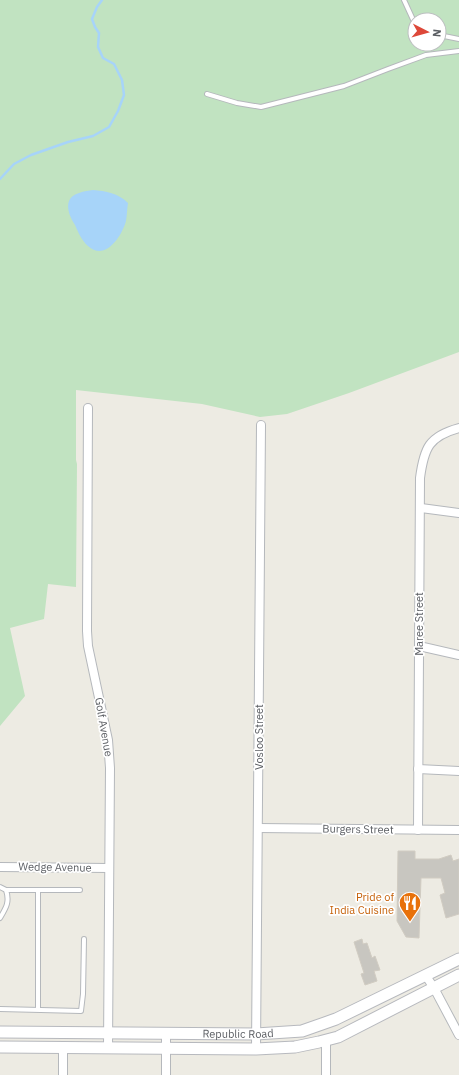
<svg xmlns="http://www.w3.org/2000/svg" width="459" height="1075" font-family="'IBM Plex Sans',sans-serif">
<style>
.green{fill:#c1e3c1;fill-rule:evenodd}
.water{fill:#a7d4f9}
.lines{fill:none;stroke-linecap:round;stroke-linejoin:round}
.stream{stroke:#a7d4f9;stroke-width:2.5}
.building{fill:#c8c6c0;stroke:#d1ccc2}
.service-casing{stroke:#b5b8bc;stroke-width:6}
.minor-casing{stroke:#b5b8bc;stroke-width:10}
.secondary-casing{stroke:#b7b9be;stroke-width:13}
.service{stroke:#fff;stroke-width:4}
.minor{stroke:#fff;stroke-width:8}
.secondary{stroke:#fff;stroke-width:11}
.labels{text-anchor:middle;stroke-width:3.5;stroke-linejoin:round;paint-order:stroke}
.street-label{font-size:11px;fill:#5b5e63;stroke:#fff}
.food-label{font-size:11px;fill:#c56008;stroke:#fff;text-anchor:end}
</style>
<rect width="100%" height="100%" fill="#edebe3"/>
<path class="green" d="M0 0H459V352L349 393 287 414 260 417 202 404 76 390V460L77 464 76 587 48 584 44 619 10 628 25 696 0 726ZM415 20H439V44H415Z"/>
<path class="water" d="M93 190C106 191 118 193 128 203 127 209 127 215 126 221 122 236 105 262 88 246 82 241 78 232 75 225 71 219 66 209 69 201 72 193 85 191 93 190Z"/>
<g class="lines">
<polyline class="stream" points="0,179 14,164 31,155 68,142 93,136 109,127 118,111 124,95 122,80 114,64 103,58 98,47 99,33 95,27 92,19 97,7 102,0"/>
</g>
<g class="building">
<polygon points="398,851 415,851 415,859 439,859 451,855 453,861 459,859 459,914 446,918 440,895 445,893 441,878 421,878 419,938 406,937 397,921"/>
<polygon points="362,939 363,944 367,943 372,958 375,956 380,970 374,971 377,981 365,985 361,974 364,973 354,942"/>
</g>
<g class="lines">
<g class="service-casing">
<g id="service">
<polyline points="404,0 415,24"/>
<polyline points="439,35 459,39"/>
<polyline points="207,94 237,103 261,107 344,86 388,69 426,55 459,51"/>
<path d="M0 887 6 890C10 902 6 908 0 918"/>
<polyline points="6,890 80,890"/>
<polyline points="0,1009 81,1011 83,994 84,939"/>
<polyline points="38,1009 38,890"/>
</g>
</g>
<g class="minor-casing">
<g id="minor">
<polyline points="88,408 87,631 88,646 108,740 110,768 108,1048"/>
<polyline points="421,508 459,513"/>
<polyline points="419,646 459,655"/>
<polyline points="418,769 459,771"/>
<polyline points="258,828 459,830"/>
<path d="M418 830 420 478C424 448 429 436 459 428"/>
<polyline points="0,867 109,868"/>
<polyline points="426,976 434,988 459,1035"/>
<polyline points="256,1049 261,425"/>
<polyline points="63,1075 63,1048"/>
<polyline points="166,1075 166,1033"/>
<polyline points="326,1075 326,1040"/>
</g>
</g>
<g class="secondary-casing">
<g id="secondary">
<path id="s1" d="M0 1032 256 1034 302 1031 336 1019 459 959"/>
<polyline points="0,1047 256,1049 295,1047 319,1042 338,1037 459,975"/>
</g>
</g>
<use href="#service" class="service"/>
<use href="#minor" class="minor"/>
<use href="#secondary" class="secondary"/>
</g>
<defs>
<g id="restaurant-pin" transform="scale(1.15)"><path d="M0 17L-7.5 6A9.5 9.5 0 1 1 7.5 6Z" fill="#e8710a" stroke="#fff"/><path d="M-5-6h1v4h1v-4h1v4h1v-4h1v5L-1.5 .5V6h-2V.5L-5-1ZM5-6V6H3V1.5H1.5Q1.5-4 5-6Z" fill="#fff"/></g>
</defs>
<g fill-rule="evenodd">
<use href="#restaurant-pin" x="410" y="903"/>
</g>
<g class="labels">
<g class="street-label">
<text transform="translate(419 624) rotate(-90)" y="4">Maree Street</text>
<text transform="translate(104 727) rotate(80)" y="4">Golf Avenue</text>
<text transform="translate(259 737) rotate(-90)" y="4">Vosloo Street</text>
<text transform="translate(358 829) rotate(1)" y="4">Burgers Street</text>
<text transform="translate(55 867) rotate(1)" y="4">Wedge Avenue</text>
<text dy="4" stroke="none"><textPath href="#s1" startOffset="238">Republic Road</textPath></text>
</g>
<g class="food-label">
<text x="394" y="901">Pride of<tspan x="394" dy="13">India Cuisine</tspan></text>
</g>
</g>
<g transform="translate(427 32) rotate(96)"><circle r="19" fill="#ffffff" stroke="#bdbfc1"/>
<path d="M0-3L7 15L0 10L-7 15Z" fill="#dd4839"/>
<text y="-6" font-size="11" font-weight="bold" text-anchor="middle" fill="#5b5e63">N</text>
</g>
</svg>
